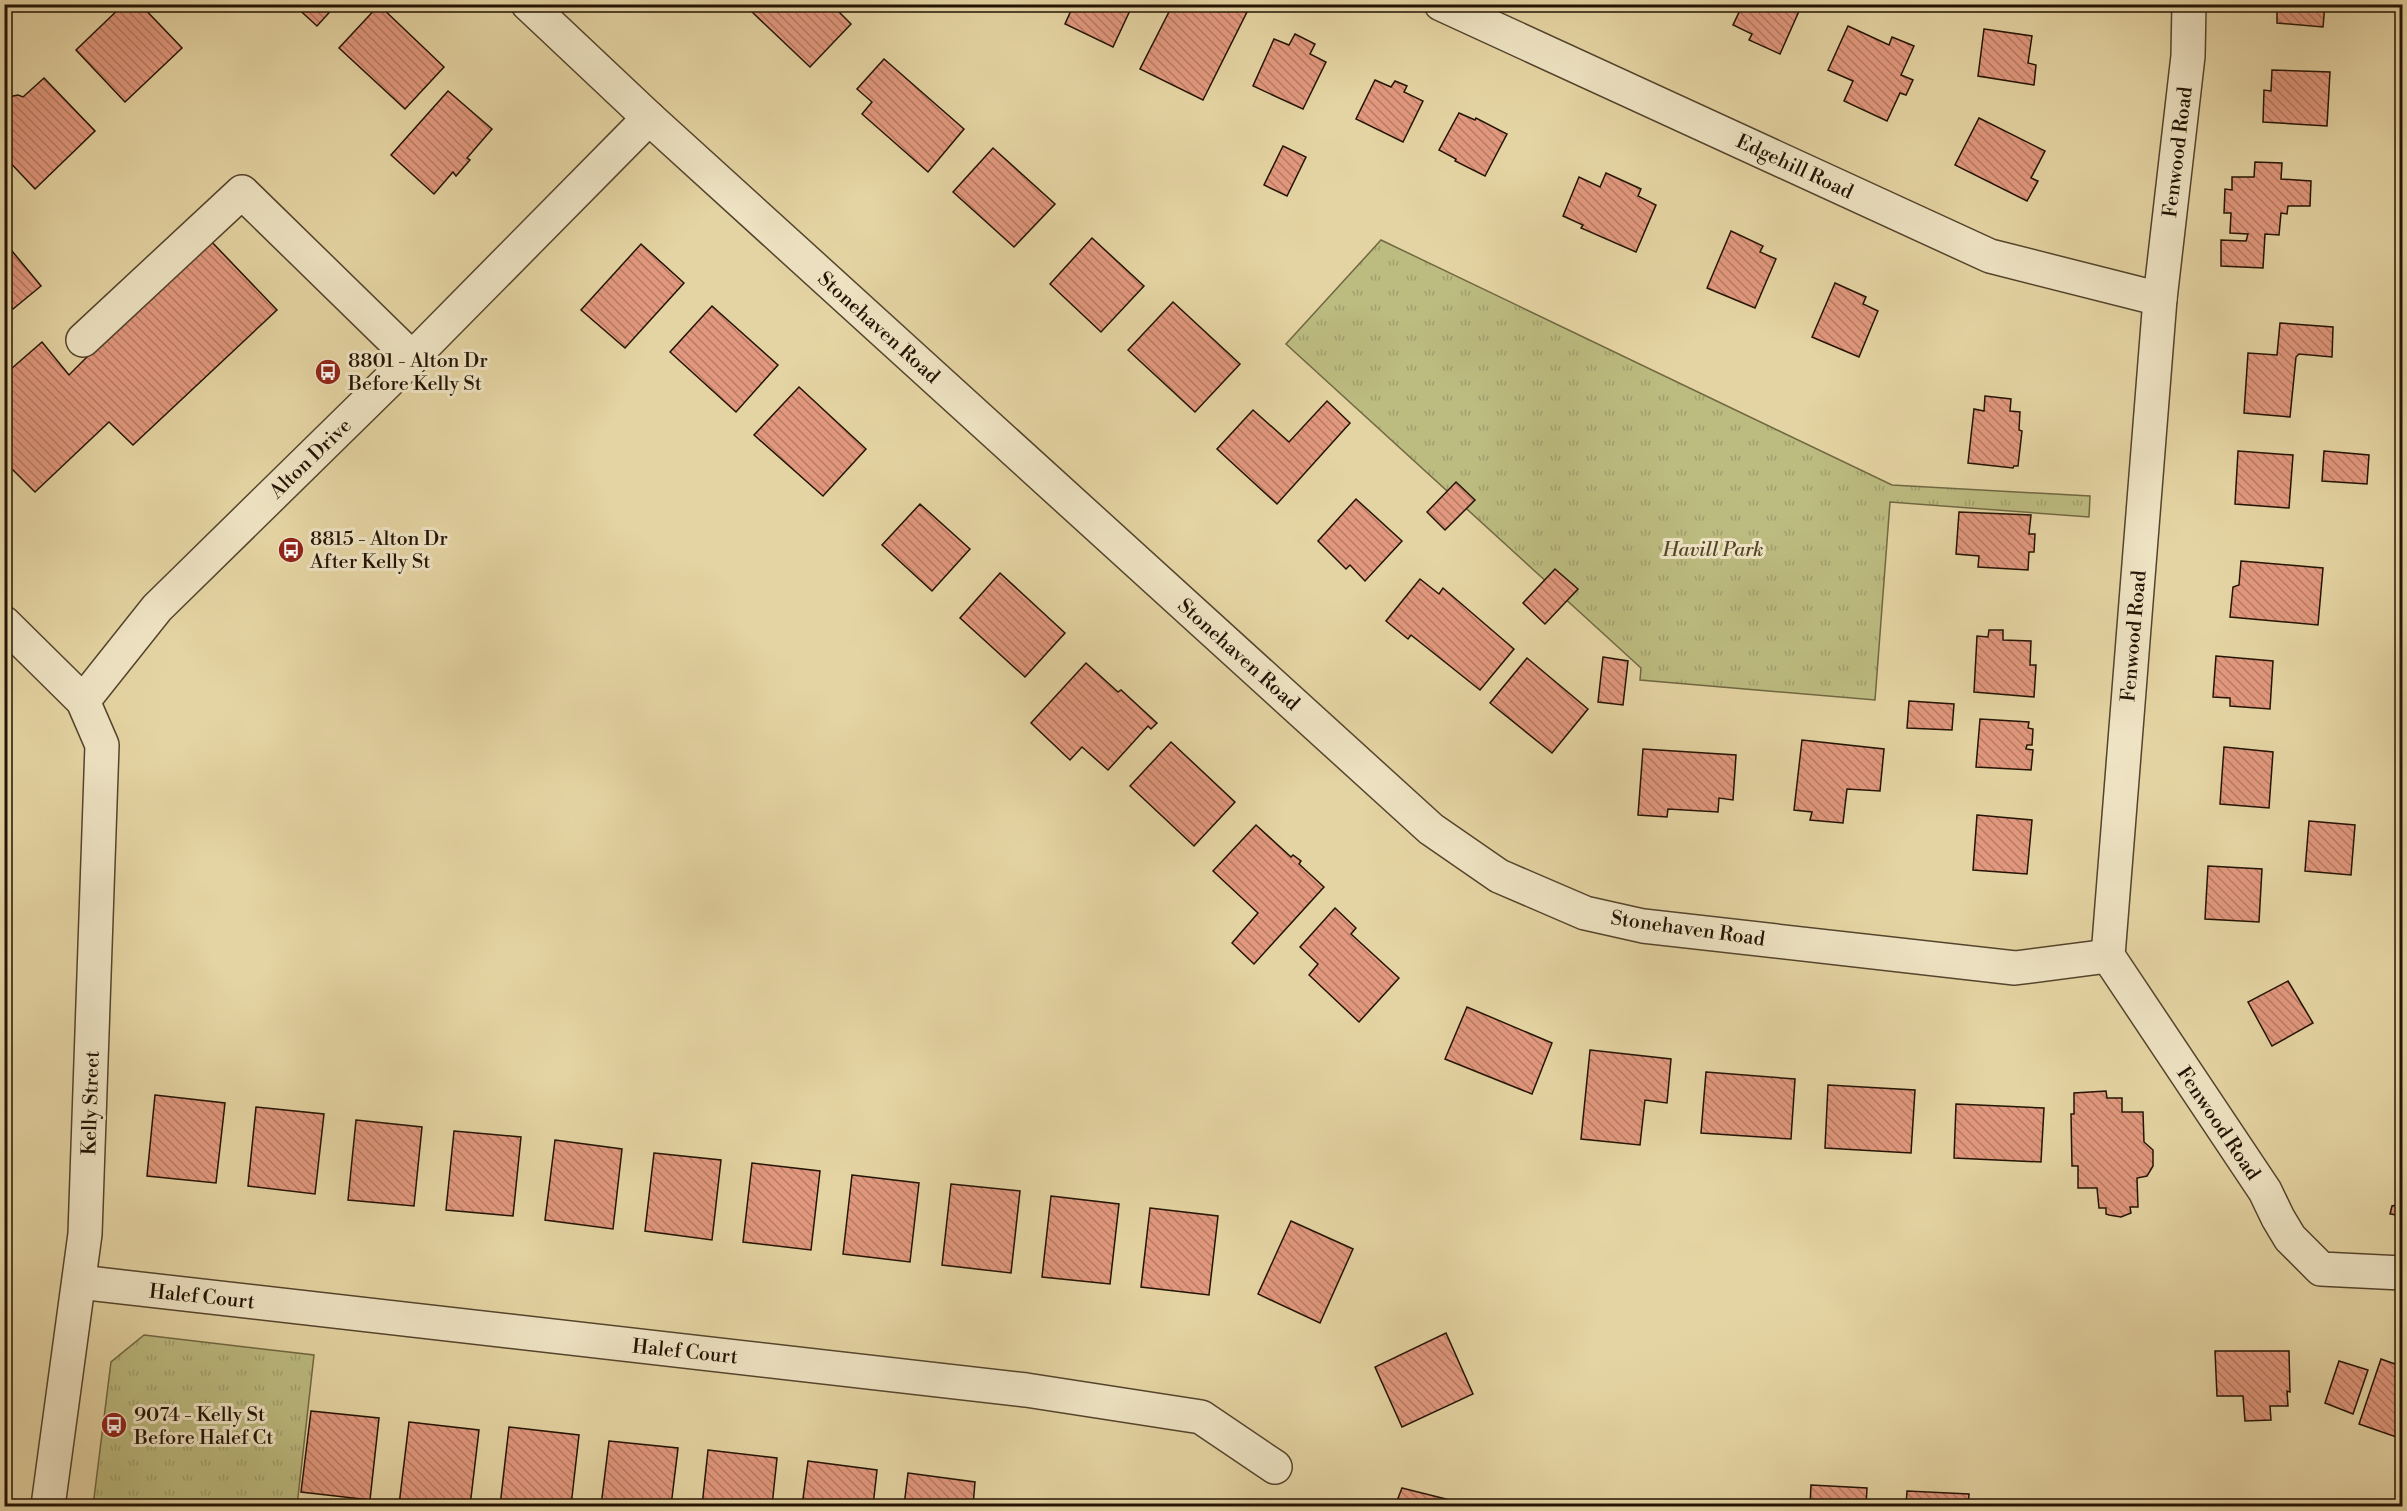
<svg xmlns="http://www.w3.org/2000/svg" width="2407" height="1511" font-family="'Libre Bodoni',serif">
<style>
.park{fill:url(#park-tufts);stroke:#706842;stroke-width:1.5}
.building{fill:url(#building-back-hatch);stroke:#231404;stroke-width:1.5}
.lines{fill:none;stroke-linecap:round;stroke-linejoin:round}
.minor-casing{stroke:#54442c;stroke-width:36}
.minor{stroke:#eee3c3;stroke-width:33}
.labels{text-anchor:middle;stroke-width:6;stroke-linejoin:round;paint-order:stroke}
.street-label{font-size:20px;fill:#231404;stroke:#eee3c3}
.poi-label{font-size:20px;fill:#231404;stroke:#eee3c3;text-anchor:start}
.park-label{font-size:20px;font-style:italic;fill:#514629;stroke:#eee3c3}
</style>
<defs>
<pattern id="park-tufts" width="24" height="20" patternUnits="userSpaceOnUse" patternTransform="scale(1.5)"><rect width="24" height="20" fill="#bcbb80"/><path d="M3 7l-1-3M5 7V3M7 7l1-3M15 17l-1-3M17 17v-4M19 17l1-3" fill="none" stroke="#a1a06d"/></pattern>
<pattern id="building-back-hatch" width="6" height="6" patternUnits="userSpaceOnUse" patternTransform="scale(1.5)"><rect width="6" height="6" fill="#e2987e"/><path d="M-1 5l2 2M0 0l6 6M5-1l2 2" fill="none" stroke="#b77b65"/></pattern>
</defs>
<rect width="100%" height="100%" fill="#e5d4a3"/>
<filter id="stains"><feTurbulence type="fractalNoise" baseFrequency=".00333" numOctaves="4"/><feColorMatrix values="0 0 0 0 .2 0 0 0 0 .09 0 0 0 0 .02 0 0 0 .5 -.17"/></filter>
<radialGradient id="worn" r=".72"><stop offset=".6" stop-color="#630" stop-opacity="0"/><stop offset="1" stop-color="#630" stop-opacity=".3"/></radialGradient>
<g class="park">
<polygon points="1381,240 1892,485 2090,496 2089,517 1890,502 1875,700 1640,680 1641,668 1286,344"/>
<polygon points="144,1335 314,1355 297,1506 93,1506 111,1362"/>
</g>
<g class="building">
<polygon points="124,4 140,4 182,48 125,102 76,50"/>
<polygon points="293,4 337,4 317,26"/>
<polygon points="759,4 831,4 851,24 810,67 752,12"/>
<polygon points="1074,4 1133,4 1113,47 1065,24"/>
<polygon points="1173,4 1237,4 1248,10 1203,100 1140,69"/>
<polygon points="1743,4 1789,4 1800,9 1780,54 1749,40 1752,34 1733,25"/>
<polygon points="2271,4 2325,4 2323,27 2277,23 2277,8 2271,8"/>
<polygon points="379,5 444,67 405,109 339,48"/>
<polygon points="1848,26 1889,45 1892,37 1914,46 1901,75 1913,80 1906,95 1900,93 1887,121 1844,101 1853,81 1828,70"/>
<polygon points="1984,29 2032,36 2028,63 2036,65 2034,85 1978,76"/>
<polygon points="1295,34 1315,44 1310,54 1326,62 1303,109 1253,86 1274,39 1289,45"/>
<polygon points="884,59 964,129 928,172 862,114 872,102 857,89"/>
<polygon points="2272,70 2330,72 2327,126 2263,122 2264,90 2271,91"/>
<polygon points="44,78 95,131 35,189 4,156 4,104 13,96 18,95 23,97"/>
<polygon points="1375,80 1391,87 1395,81 1407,86 1404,92 1423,101 1403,142 1356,119"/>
<polygon points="448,91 492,129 467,158 470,160 456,176 453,172 434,194 391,155"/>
<polygon points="1459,113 1475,120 1476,118 1507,134 1485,176 1455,161 1456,159 1439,150"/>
<polygon points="1979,118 2045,151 2031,178 2038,181 2027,201 1955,165"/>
<polygon points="1283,146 1306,157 1287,196 1264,185"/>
<polygon points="993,148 1055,204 1014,247 953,192"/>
<polygon points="2255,162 2282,163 2281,179 2311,181 2310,206 2288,206 2287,214 2281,213 2279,235 2265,234 2263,268 2221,266 2221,240 2246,241 2248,234 2230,233 2231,213 2224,213 2225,189 2232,190 2232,177 2254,177"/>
<polygon points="1606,173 1641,189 1638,196 1656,205 1636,252 1581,228 1583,225 1563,216 1579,177 1600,187"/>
<polygon points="1731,231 1763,246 1760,252 1776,259 1755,308 1707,288"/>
<polygon points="207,237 277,310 133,445 109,422 35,492 4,461 4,375 42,342 69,375"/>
<polygon points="1092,238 1144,286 1101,332 1050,284"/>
<polygon points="641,244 684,283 625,348 581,310"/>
<polygon points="12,251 41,286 13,309 4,299 4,257"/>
<polygon points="1835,283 1866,297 1863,304 1878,311 1859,357 1812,337"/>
<polygon points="1173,302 1240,364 1195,412 1128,350"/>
<polygon points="712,306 778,365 736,412 670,352"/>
<polygon points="2280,323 2333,327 2332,357 2299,354 2296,357 2290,417 2244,413 2248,353 2277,355"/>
<polygon points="799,387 866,449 823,496 754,435"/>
<polygon points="1985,396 2011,399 2010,411 2020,412 2019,430 2022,431 2018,466 2014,466 2013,468 1968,463 1974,409 1984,411"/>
<polygon points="1327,401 1350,423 1277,504 1217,449 1253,410 1289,442"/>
<polygon points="2238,451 2293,455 2289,508 2235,504"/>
<polygon points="2324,451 2369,455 2367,484 2322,481"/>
<polygon points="1456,482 1475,500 1445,530 1427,512"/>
<polygon points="1356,499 1402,541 1365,581 1350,565 1346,569 1318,541"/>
<polygon points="920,504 970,549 932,591 882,545"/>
<polygon points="1959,512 2031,515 2029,534 2035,534 2034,552 2029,552 2028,570 1978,567 1979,556 1956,554"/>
<polygon points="2241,561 2323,568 2318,625 2230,617 2233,587 2239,585"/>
<polygon points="1555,569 1578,589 1545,624 1523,603"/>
<polygon points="1000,573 1065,633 1025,677 960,618"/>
<polygon points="1420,579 1439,594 1443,588 1514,649 1480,690 1411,635 1408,639 1386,621"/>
<polygon points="1989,630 2003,630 2003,640 2031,641 2030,665 2036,665 2034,697 1974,692 1977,636 1988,637"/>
<polygon points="2216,656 2273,661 2270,709 2230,706 2230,698 2213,697"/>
<polygon points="1603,657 1628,661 1623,705 1598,702"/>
<polygon points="1527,658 1588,709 1552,753 1490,703"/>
<polygon points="1086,663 1118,692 1121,690 1157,723 1151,729 1148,726 1108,770 1082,747 1070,760 1031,723"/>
<polygon points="1909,701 1954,704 1952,730 1907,728"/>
<polygon points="1980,719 2029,722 2028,728 2033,729 2032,745 2027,745 2026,749 2033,750 2031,770 1976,767"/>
<polygon points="1802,740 1884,749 1880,791 1847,789 1843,823 1810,820 1812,812 1794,810"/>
<polygon points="1171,742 1235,802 1194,846 1130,786"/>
<polygon points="2224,747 2273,752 2269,808 2220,804"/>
<polygon points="1643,749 1736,755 1733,800 1719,798 1718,812 1668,809 1667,817 1638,815"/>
<polygon points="1977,815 2032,820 2027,874 1973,870"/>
<polygon points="2309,821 2355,825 2351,875 2305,871"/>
<polygon points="1256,825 1291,857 1293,855 1301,861 1299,864 1324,887 1254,964 1232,943 1258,913 1213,871"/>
<polygon points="2208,866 2262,869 2259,922 2205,919"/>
<polygon points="1335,908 1356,928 1351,934 1399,978 1359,1022 1309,975 1318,964 1300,947"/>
<polygon points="2288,981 2313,1023 2272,1046 2248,1002"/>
<polygon points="1467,1007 1552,1043 1532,1094 1445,1059"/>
<polygon points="1590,1050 1671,1059 1667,1103 1645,1100 1640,1145 1581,1139"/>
<polygon points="1706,1072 1795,1079 1791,1139 1701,1133"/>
<polygon points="1828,1085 1915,1090 1911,1153 1825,1148"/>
<polygon points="2106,1091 2107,1098 2122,1098 2122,1112 2143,1112 2144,1142 2153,1150 2153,1166 2147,1176 2137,1178 2138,1207 2130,1207 2131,1213 2121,1217 2109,1215 2106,1214 2106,1208 2099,1208 2097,1188 2078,1188 2078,1166 2072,1166 2071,1114 2074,1114 2074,1093"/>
<polygon points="155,1095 225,1103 216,1183 147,1176"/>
<polygon points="1956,1104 2044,1108 2041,1162 1954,1158"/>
<polygon points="256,1107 324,1114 315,1194 248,1186"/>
<polygon points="356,1120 422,1127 414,1206 348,1200"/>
<polygon points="454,1131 521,1137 513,1216 446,1210"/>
<polygon points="555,1140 622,1149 613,1229 545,1220"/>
<polygon points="654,1153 721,1160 712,1240 645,1231"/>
<polygon points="752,1163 820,1171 811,1250 743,1242"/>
<polygon points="2402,1172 2402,1216 2390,1214 2392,1206 2397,1205"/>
<polygon points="852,1175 919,1183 910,1262 843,1254"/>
<polygon points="951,1184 1020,1191 1011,1273 942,1265"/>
<polygon points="1051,1196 1119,1204 1110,1284 1042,1277"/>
<polygon points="1150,1208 1218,1216 1209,1295 1141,1287"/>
<polygon points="1291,1221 1353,1249 1320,1323 1258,1294"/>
<polygon points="1446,1333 1473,1394 1402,1427 1375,1367"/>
<polygon points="2215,1351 2289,1351 2290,1392 2287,1391 2288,1406 2270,1406 2271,1420 2245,1421 2243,1396 2217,1396"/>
<polygon points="2398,1357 2402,1359 2402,1439 2359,1424 2381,1359 2395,1364"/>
<polygon points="2339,1361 2368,1370 2353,1414 2325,1403"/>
<polygon points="311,1411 379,1418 370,1500 301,1492"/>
<polygon points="409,1422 479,1430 470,1506 399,1505"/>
<polygon points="509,1427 579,1435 571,1506 500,1506"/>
<polygon points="609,1441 678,1448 671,1506 601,1506"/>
<polygon points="708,1450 777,1458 772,1506 702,1506"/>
<polygon points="808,1461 877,1470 873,1506 802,1506"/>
<polygon points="908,1473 975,1482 973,1506 904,1506"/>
<polygon points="1811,1485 1867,1488 1866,1506 1810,1506"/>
<polygon points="1402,1488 1466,1504 1465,1506 1395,1506"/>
<polygon points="1907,1491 1969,1494 1968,1506 1906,1506"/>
</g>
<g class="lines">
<g class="minor-casing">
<g id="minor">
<polyline points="528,4 649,118 1431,829 1499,876 1585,913 1643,926 2015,968 2108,956"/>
<polyline points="1441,4 1990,256 2160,299"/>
<polyline points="2189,4 2188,56 2160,299 2108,956 2265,1191 2278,1218 2290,1238 2321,1269 2402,1273"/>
<polyline points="83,340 242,192 412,358"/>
<polyline points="4,623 83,701 102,745 85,1234 48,1506"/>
<polyline points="83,701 157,608 412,358 649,118"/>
<polyline points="79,1282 1026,1390 1201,1417 1275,1467"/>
</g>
</g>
<use href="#minor" class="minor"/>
</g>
<defs>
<g id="bus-disc" transform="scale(1.35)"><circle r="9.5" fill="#8f2418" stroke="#eee3c3"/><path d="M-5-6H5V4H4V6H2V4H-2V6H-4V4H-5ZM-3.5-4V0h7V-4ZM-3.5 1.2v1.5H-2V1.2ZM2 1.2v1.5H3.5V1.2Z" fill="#fff"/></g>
</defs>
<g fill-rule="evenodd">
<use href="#bus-disc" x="328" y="372"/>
<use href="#bus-disc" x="291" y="550"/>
<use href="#bus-disc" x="114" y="1425"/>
</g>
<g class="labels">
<g class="street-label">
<text transform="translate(2177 152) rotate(-83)" y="7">Fenwood Road</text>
<text transform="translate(1795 166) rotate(25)" y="7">Edgehill Road</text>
<text transform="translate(879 327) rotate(42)" y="7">Stonehaven Road</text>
<text transform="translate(310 458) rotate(-44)" y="7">Alton Drive</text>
<text transform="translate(2133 636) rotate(-85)" y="7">Fenwood Road</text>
<text transform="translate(1239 654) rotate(42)" y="7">Stonehaven Road</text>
<text transform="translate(1688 928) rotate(8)" y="7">Stonehaven Road</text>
<text transform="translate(90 1103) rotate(-88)" y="7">Kelly Street</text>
<text transform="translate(2219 1123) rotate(56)" y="7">Fenwood Road</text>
<text transform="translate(202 1296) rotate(6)" y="7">Halef Court</text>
<text transform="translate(685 1351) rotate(6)" y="7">Halef Court</text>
</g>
<g class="poi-label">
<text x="348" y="367">8801 - Alton Dr<tspan x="348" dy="23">Before Kelly St</tspan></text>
<text x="310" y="545">8815 - Alton Dr<tspan x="310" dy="23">After Kelly St</tspan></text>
<text x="134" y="1421">9074 - Kelly St<tspan x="134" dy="23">Before Halef Ct</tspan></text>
</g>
<g class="park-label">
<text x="1713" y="556">Havill Park</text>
</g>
</g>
<rect width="2407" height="1511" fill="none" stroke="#e5d4a3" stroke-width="24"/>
<rect x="6" y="6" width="2395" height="1499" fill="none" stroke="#231404" stroke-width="3"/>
<rect x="12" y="12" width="2383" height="1487" fill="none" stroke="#231404" stroke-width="1.5"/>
<rect width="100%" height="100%" filter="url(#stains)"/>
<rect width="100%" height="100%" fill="url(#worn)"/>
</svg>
